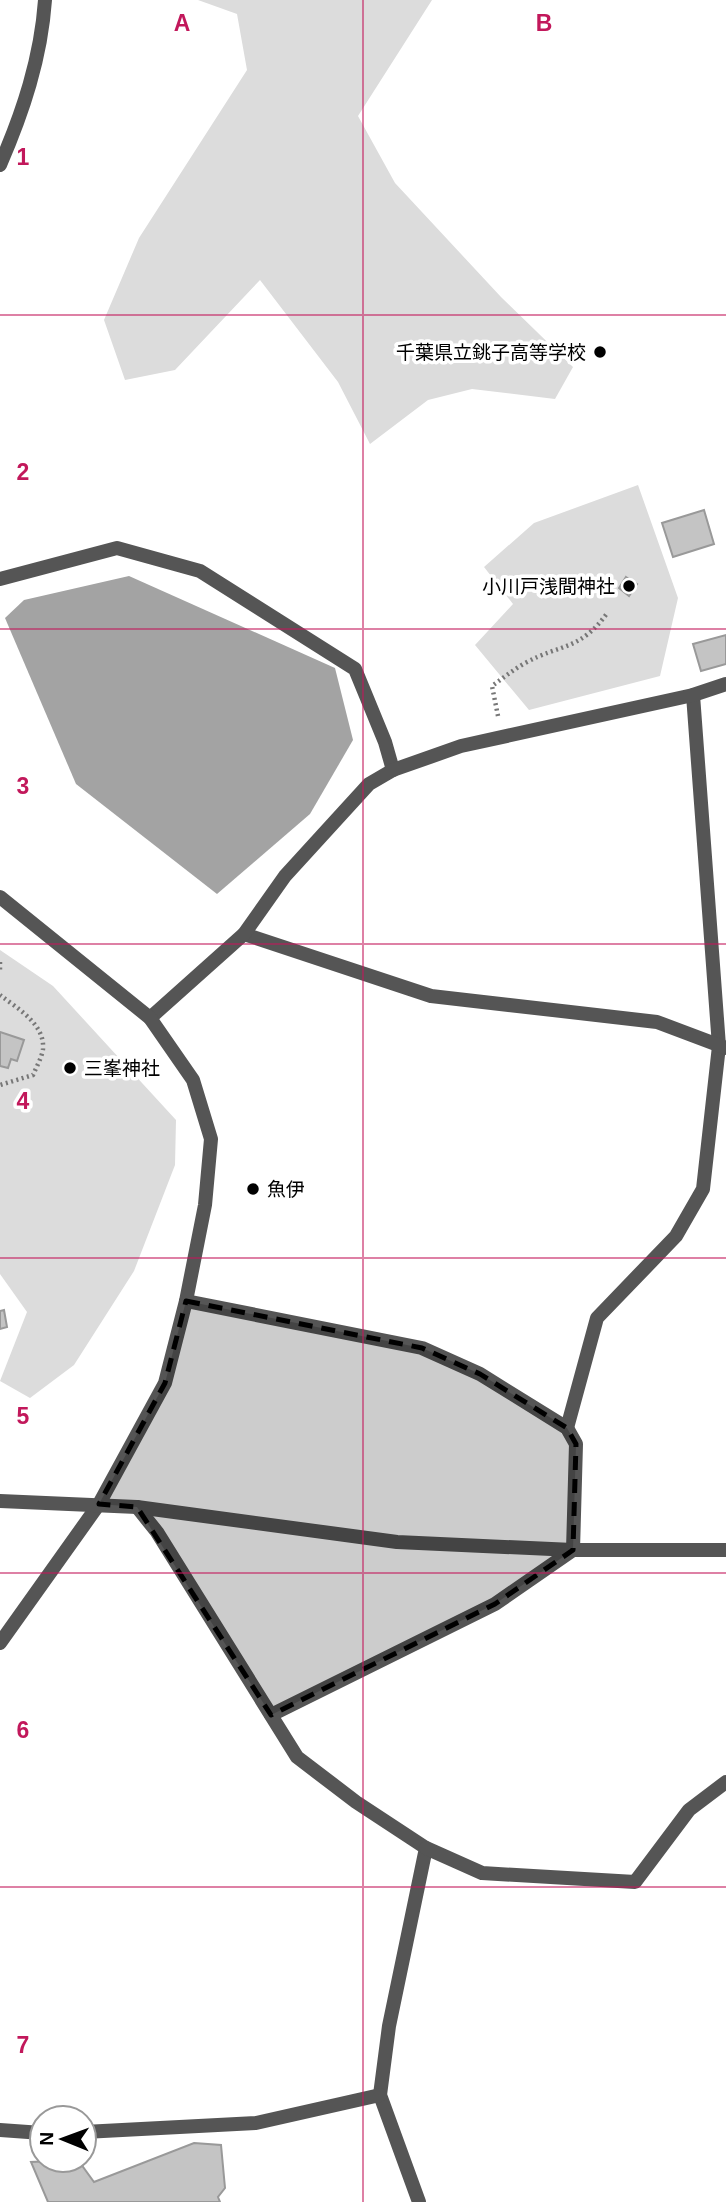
<svg xmlns="http://www.w3.org/2000/svg" width="726" height="2202" font-family="Helvetica,'Noto Sans JP',sans-serif">
<style>
.green{fill:#dcdcdc}
.water{fill:#a3a3a3}
.building{fill:#c4c4c4;stroke:#999;stroke-width:2}
.lines{fill:none;stroke-linecap:round;stroke-linejoin:round}
.path{stroke:#777;stroke-width:4.5;stroke-dasharray:2 3.5;stroke-linecap:butt}
.service{stroke:#555;stroke-width:14}
.minor{stroke:#555;stroke-width:14}
.tertiary{stroke:#555;stroke-width:14}
.marked{fill:#000;fill-opacity:0.2;stroke:#000;stroke-width:5;stroke-dasharray:14 9;stroke-linejoin:round}
.grid{fill:none;stroke:#c2185b;stroke-width:2;stroke-opacity:0.55}
.poi-dot{fill:#000;stroke:#fff;stroke-width:2.5}
.labels{text-anchor:middle;stroke-width:7;stroke-linejoin:round;paint-order:stroke}
.poi-label{font-size:19px;fill:#000;stroke:#fff;text-anchor:end}
.grid-label{font-size:23px;text-anchor:middle;font-weight:bold;fill:#c2185b;stroke:#fff;stroke-width:7;stroke-linejoin:round;paint-order:stroke}
</style>
<rect width="100%" height="100%" fill="#fff"/>
<g class="green">
<polygon points="198,0 432,0 358,116 395,183 501,297 573,367 555,399 472,389 428,400 370,444 338,382 260,280 175,370 125,380 104,320 139,238 247,70 237,14"/>
<polygon points="638,485 678,598 660,676 529,710 475,645 513,604 484,567 534,523"/>
<polygon points="0,950 53,986 176,1120 175,1165 134,1271 74,1365 30,1398 0,1381 27,1312 0,1274"/>
</g>
<polygon class="water" points="129,576 335,668 353,740 310,814 217,894 76,784 5,618 24,600"/>
<g class="building">
<polygon points="704,510 714,544 673,557 662,523"/>
<polygon points="626,577 637,584 629,596 619,588"/>
<polygon points="726,635 726,664 701,671 693,644"/>
<polygon points="0,1032 24,1040 17,1061 11,1059 8,1068 0,1066"/>
<polygon points="4,1310 7,1327 0,1329 0,1311"/>
<polygon points="194,2143 221,2145 225,2188 218,2197 220,2202 48,2202 31,2162 78,2160 94,2182"/>
</g>
<g class="lines">
<g class="path">
<path d="M498 716 492 686C503 678 513 670 525 663 562 643 580 651 608 612"/>
<polyline points="0,962 0,971"/>
<path d="M0 995C17 1008 45 1024 43 1049 42 1057 36 1068 33 1075L0 1085"/>
</g>
<g class="service">
<polyline points="0,579 117,548 200,571 355,669 385,742 393,770"/>
<polyline points="567,1428 597,1318 676,1236 703,1189 719,1046 693,695"/>
</g>
<g class="minor">
<path d="M0 165C23 112 41 58 45 0"/>
<polyline points="244,934 431,996 657,1022 726,1048"/>
<polyline points="150,1018 244,934 285,876 369,784 393,770 461,746 693,695 726,684"/>
<polyline points="186,1301 422,1348 480,1374 567,1428 576,1444 573,1550 495,1604 271,1715"/>
<polyline points="137,1507 157,1532 297,1757 356,1802 426,1848 389,2026 380,2095 419,2202"/>
<polyline points="0,1643 99,1504"/>
<polyline points="426,1848 482,1873 635,1882 689,1810 726,1782"/>
<polyline points="0,2130 42,2133"/>
<polyline points="84,2132 256,2123 380,2095"/>
</g>
<g class="tertiary">
<polyline points="0,897 150,1018 193,1080 211,1139 205,1205 186,1301 165,1383 99,1504"/>
<polyline points="0,1501 137,1507 397,1542 573,1550 726,1550"/>
</g>
</g>
<path class="marked" d="M186 1301 422 1348 480 1374 567 1428 576 1444 573 1550 495 1604 271 1715 137 1507 99 1504 165 1383Z"/>
<path class="grid" d="M363 0V2202M0 315H726M0 629H726M0 944H726M0 1258H726M0 1573H726M0 1887H726"/>
<g class="poi-dot">
<circle cx="600" cy="352" r="7"/>
<circle cx="629" cy="586" r="7"/>
<circle cx="70" cy="1068" r="7"/>
<circle cx="253" cy="1189" r="7"/>
</g>
<g class="labels">
<g class="poi-label">
<text x="586" y="359">千葉県立銚子高等学校</text>
<text x="615" y="593">小川戸浅間神社</text>
<text x="84" y="1075" text-anchor="start">三峯神社</text>
<text x="267" y="1196" text-anchor="start">魚伊</text>
</g>
</g>
<g class="grid-label">
<text x="182" y="31">A</text>
<text x="544" y="31">B</text>
<text x="23" y="165">1</text>
<text x="23" y="480">2</text>
<text x="23" y="794">3</text>
<text x="23" y="1109">4</text>
<text x="23" y="1424">5</text>
<text x="23" y="1738">6</text>
<text x="23" y="2053">7</text>
</g>
<g transform="translate(63 2139) rotate(271)"><circle r="33" fill="#ffffff" stroke="#999999" stroke-width="2"/>
<path d="M0-5L12 26L0 18L-12 26Z" fill="#000000"/>
<text y="-10" font-size="19" font-weight="bold" text-anchor="middle" fill="#000000">N</text>
</g>
</svg>
